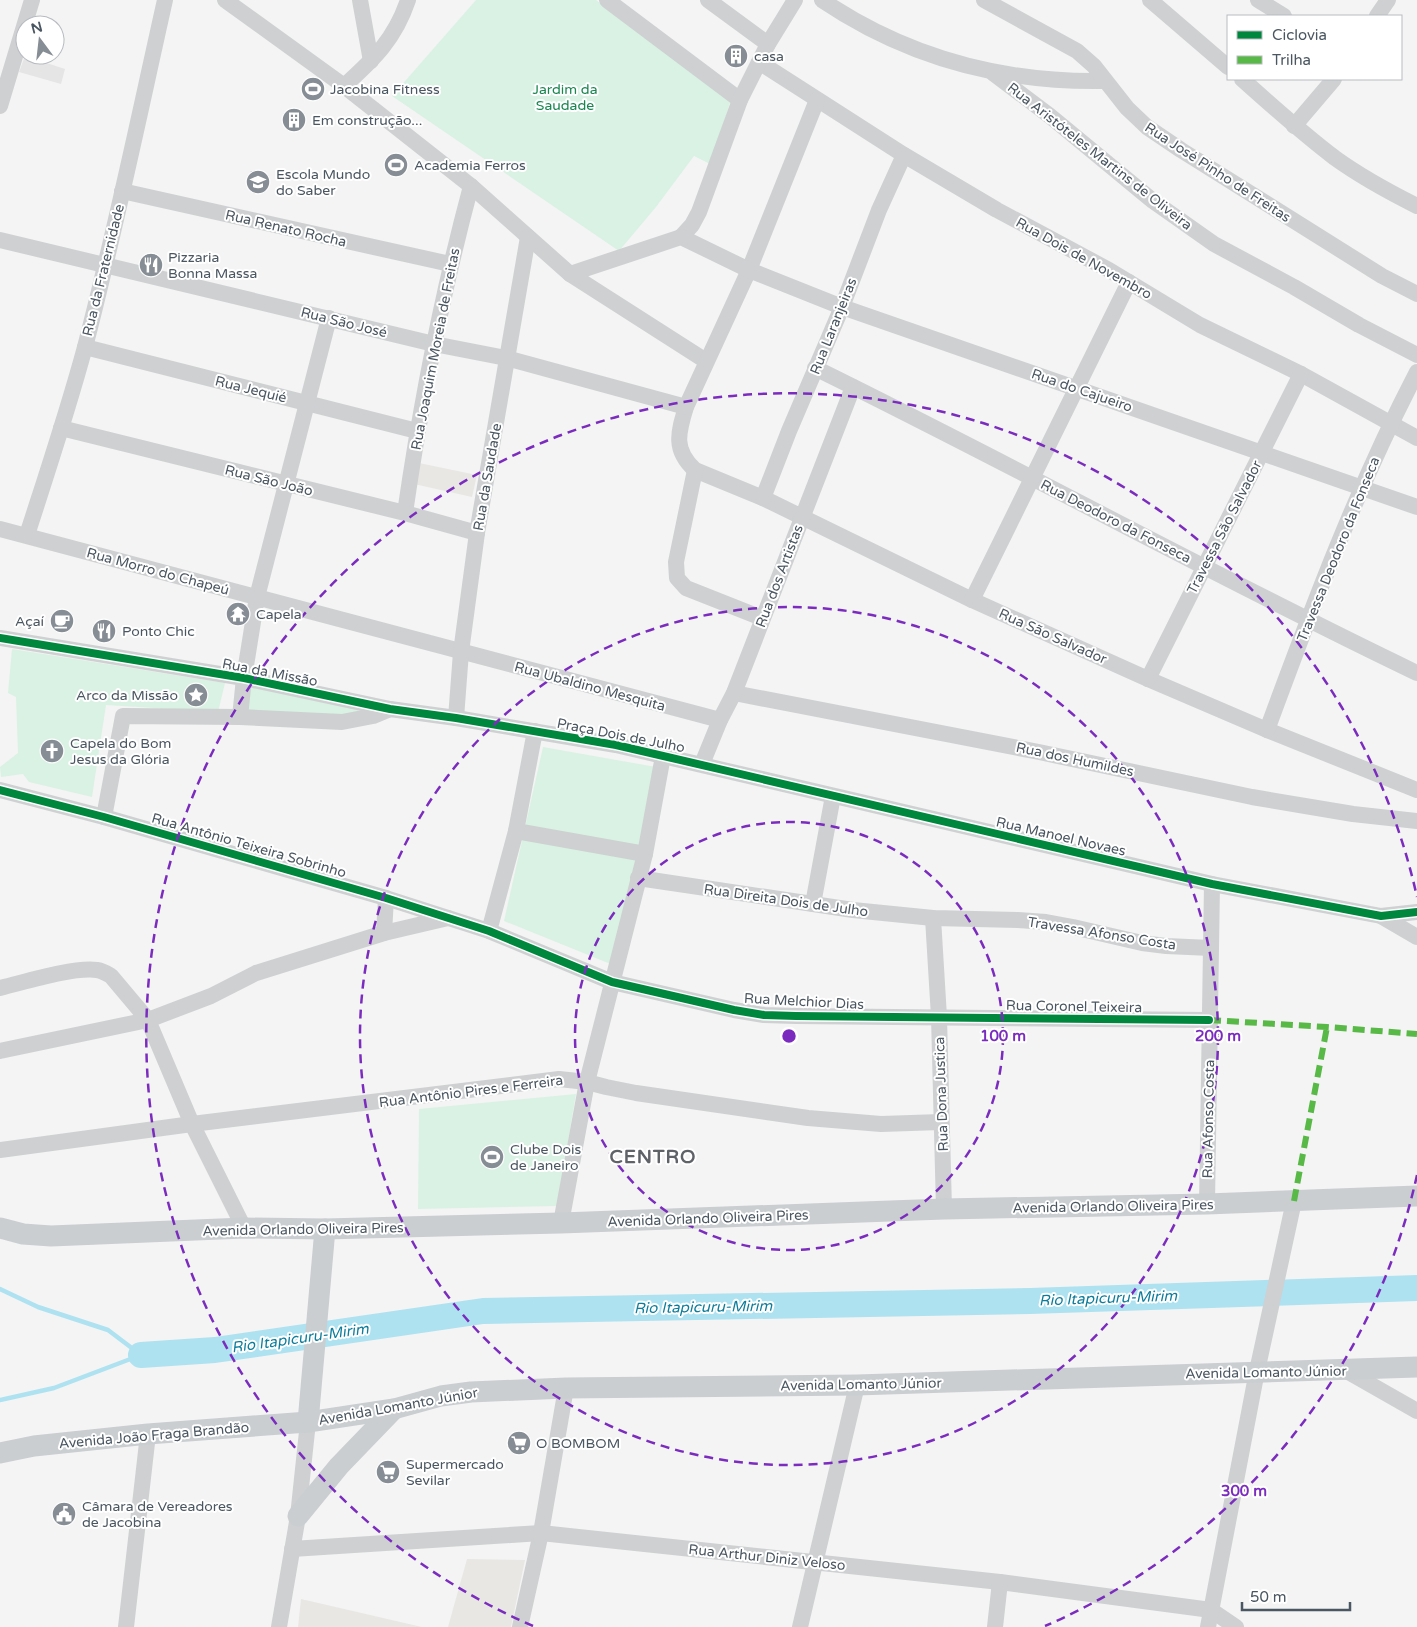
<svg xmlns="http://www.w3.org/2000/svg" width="1417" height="1627" font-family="'Varela Round',sans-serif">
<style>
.commercial{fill:#e8e7e3}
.education{fill:#e6e5e6}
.green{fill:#d9f2e3}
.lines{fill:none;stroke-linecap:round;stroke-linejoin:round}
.stream{stroke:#aee2f0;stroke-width:4.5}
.river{stroke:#aee2f0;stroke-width:26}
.minor{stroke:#ced0d2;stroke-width:16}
.major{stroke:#caced1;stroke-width:21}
.quiet{stroke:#58b947;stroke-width:6;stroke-dasharray:12 6;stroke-linecap:butt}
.cycleway-casing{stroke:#fff;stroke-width:11}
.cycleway{stroke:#00873e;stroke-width:8}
.ring{fill:none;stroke:#7b2cbf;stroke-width:2.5;stroke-dasharray:9 6}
.labels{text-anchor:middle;stroke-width:4;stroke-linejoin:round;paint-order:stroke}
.poi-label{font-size:14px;fill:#4a5661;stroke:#fff;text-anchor:start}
.park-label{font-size:14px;fill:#17864f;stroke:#fff}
.street-label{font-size:14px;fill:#4a5661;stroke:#fff}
.water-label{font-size:15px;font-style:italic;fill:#0c7c9b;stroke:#fff}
.district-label{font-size:19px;font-weight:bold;letter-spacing:1px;fill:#5f6368;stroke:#fff}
.centre{fill:#7b2cbf;stroke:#fff;stroke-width:2.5}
.ring-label{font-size:15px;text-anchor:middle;font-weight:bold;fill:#7b2cbf;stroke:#fff;stroke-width:4;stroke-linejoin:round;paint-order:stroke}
</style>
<rect width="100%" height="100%" fill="#f4f4f4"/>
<g class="commercial">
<polygon points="419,463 477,475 472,497 414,484"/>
<polygon points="467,1559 525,1560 511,1627 448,1627"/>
<polygon points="301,1599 422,1627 298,1627"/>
</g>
<polygon class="education" points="25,56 65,69 61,84 19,72"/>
<g class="green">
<polygon points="476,0 596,0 731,100 710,164 694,156 656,207 619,251 392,96"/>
<polygon points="12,649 225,683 218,712 106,705 92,797 29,782 23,774 1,777 0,767 18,753 16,697 8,693"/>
<polygon points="250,687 358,706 359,715 247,712"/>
<polygon points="543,747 656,767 613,965 504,921"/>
<polygon points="576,1094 557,1206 418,1209 419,1109"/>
</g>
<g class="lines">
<g class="stream">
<polyline points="0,1289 38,1307 108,1330 141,1355"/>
<polyline points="0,1400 54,1388 141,1355"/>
</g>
<polyline class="river" points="141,1355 215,1350 483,1311 1030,1301 1417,1288"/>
<g class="minor">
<polyline points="225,0 344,86 471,186 570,274 706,361"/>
<polyline points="360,0 371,61"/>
<polyline points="607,0 740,100"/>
<polyline points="708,0 768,44"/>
<path d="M822 0C908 58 1002 83 1105 81"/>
<polyline points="984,0 1077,51 1094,66 1127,108 1147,127 1181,150 1382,276 1417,294"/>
<polyline points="1150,0 1228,67"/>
<polyline points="1258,0 1284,16"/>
<polyline points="1377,16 1388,0"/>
<polyline points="759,62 904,155 997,210 1109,270 1200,325 1301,374 1417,438"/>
<polyline points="993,73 1050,116 1153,201 1214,244 1294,287 1359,325 1417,355"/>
<path d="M1242 79C1272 106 1302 133 1335 158 1360 176 1389 192 1417 206"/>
<path d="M344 86C374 59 395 39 408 0"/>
<path d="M817 100 749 270 686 407C678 433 673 450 695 470L763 498 972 600 1148 679 1267 730 1417 790"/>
<polyline points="0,106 32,0"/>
<polyline points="1294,126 1334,79"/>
<polyline points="122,191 450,264"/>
<polyline points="681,237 692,225 699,212 740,100 768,44 795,0"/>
<polyline points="0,240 434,344 506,358 686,407"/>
<polyline points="570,274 681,237 749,270 842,307 1417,507"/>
<polyline points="85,347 417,431"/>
<path d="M815 368C1017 467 1214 576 1417 673"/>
<polyline points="61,428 405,513 477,533"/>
<polyline points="695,470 676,562 677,578 686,588 762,618"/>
<polyline points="763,498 789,431 842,307 879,210 904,155"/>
<path d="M405 513C421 402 442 294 471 186"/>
<polyline points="0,529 720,720"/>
<path d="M27 535C47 473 68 410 85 347 115 232 139 116 165 0"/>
<polyline points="972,600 1129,282"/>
<polyline points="0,638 244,678 390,709 456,718 616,745 1212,884 1381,916 1417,912"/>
<polyline points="1148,679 1301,374"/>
<polyline points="734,693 1039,752 1252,797 1353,814 1417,821"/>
<polyline points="240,717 244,678 257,597 329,318"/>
<polyline points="456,718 461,652 477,533 528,237"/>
<path d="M1267 730C1312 608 1357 487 1417 372"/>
<polyline points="702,764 720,720 734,693 853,387"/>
<polyline points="0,790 104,817 386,898 489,931 612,982 734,1010 764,1015 796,1016 1209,1020"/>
<polyline points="104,817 123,716 240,717 342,722 373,716 390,709"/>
<polyline points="516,831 645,854"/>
<polyline points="638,878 853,910 933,918 1018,920 1046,922 1073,927 1142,943 1166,946 1211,948"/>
<polyline points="813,904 833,796"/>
<polyline points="1381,916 1417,937"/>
<polyline points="933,918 939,1017 944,1209"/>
<polyline points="489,931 516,831 535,731"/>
<polyline points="384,933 386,898"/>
<path d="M0 988C25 982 72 967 97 970 103 971 106 973 111 976L148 1020 192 1124 244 1228"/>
<polyline points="0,1051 148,1020 211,996 256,973 384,933 448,918"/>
<polyline points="0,1150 192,1124 559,1079 587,1082 606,1087 636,1093 808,1118 881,1124 941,1122"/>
<polyline points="1207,1204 1212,884"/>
<polyline points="561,1223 587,1082 645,854 663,756"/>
<polyline points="1345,1370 1417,1411"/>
<polyline points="292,1549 541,1533 1000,1582 1211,1610 1236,1627"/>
<polyline points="126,1627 148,1434"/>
<polyline points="279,1627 298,1516 308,1422"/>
<polyline points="520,1627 541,1533 566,1388"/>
<polyline points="800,1627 857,1385"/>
<polyline points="995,1627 1000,1582"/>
<polyline points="1208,1627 1257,1371 1294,1201"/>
</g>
<g class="major">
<polyline points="0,1228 23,1234 51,1236 244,1228 325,1229 561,1223 944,1209 1207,1204 1417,1196"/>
<polyline points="308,1422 325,1229"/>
<polyline points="0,1453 34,1446 148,1434 308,1422 394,1409 441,1396 471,1392 566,1388 857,1385 1417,1367"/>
<polyline points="298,1516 339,1466 394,1409"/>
</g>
<g class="quiet">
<polyline points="1209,1020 1327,1027 1417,1034"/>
<polyline points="1294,1201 1327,1027"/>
</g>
<g class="cycleway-casing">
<g id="cycleway">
<polyline points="0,638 244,678 390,709 456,718 616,745 1212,884 1381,916 1417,912"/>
<polyline points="0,790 104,817 386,898 489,931 612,982 734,1010 764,1015 796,1016 1209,1020"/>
</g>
</g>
<use href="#cycleway" class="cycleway"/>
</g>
<g class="ring">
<circle cx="789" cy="1036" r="214"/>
<circle cx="789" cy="1036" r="429"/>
<path d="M1417 1175A643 643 0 0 1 1045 1626M533 1626A643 643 0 1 1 1417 897"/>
</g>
<defs>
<g id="building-disc" transform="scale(1.25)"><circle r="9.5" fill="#868d94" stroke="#fff"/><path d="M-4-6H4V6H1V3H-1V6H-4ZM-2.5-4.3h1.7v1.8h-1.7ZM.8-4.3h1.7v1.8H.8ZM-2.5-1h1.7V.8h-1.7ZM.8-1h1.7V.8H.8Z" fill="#fff"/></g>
<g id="stadium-disc" transform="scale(1.25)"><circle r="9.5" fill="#868d94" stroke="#fff"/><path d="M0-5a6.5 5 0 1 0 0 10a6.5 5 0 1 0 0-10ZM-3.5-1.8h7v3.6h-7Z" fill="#fff"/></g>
<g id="school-disc" transform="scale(1.25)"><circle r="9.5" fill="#868d94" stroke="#fff"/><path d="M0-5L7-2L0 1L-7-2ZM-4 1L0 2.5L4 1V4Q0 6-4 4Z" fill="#fff"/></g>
<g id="restaurant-disc" transform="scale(1.25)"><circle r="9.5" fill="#868d94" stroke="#fff"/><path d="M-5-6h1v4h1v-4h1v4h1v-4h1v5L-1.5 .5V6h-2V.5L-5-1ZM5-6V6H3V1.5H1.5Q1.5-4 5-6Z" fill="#fff"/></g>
<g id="temple-disc" transform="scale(1.25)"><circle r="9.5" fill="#868d94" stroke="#fff"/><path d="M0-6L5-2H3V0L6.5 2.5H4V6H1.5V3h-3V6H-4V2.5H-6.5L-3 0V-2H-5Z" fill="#fff"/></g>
<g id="cafe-disc" transform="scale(1.25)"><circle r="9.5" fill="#868d94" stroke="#fff"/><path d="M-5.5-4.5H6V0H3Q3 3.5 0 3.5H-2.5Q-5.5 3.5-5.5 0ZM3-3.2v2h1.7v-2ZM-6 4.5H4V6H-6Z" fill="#fff"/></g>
<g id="sight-disc" transform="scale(1.25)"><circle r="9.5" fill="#868d94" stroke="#fff"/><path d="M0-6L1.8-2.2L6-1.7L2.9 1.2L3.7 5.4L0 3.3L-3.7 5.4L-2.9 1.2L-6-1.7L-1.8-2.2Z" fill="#fff"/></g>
<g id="church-disc" transform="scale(1.25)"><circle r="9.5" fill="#868d94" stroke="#fff"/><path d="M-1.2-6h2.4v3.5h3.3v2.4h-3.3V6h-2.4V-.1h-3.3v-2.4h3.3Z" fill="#fff"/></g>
<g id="supermarket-disc" transform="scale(1.25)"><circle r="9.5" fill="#868d94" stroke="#fff"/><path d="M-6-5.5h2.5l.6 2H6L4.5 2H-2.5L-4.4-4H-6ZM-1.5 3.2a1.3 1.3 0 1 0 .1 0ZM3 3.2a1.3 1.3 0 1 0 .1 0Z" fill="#fff"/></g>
<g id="civic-disc" transform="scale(1.25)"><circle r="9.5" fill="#868d94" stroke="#fff"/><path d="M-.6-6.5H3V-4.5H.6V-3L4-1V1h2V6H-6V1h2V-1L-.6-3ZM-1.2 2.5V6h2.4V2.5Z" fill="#fff"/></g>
</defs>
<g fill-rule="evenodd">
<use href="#building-disc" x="736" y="56"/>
<use href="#stadium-disc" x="313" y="89"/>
<use href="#building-disc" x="294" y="120"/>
<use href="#stadium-disc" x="396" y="165"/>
<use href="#school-disc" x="258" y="182"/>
<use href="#restaurant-disc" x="151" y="265"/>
<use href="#temple-disc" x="238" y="614"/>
<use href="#cafe-disc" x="62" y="621"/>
<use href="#restaurant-disc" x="104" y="631"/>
<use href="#sight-disc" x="196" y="695"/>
<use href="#church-disc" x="52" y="751"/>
<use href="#stadium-disc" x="492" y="1157"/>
<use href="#supermarket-disc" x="519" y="1443"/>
<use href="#supermarket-disc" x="388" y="1472"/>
<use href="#civic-disc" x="64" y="1514"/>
</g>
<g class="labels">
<g class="poi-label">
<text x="754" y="61">casa</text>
<text x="330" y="94">Jacobina Fitness</text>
<text x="312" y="125">Em construção...</text>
<text x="414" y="170">Academia Ferros</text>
<text x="276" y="179">Escola Mundo<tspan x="276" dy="16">do Saber</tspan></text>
<text x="168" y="262">Pizzaria<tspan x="168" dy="16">Bonna Massa</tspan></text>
<text x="256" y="619">Capela</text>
<text x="44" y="626" text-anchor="end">Açaí</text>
<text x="122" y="636">Ponto Chic</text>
<text x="178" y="700" text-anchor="end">Arco da Missão</text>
<text x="70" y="748">Capela do Bom<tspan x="70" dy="16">Jesus da Glória</tspan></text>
<text x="510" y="1154">Clube Dois<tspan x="510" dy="16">de Janeiro</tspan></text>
<text x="536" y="1448">O BOMBOM</text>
<text x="406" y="1469">Supermercado<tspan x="406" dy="16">Sevilar</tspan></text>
<text x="82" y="1511">Câmara de Vereadores<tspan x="82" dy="16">de Jacobina</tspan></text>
</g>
<g class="park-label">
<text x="565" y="94">Jardim da<tspan x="565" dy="16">Saudade</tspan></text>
</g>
<g class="street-label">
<text transform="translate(1100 156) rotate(38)" y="5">Rua Aristóteles Martins de Oliveira</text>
<text transform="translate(1218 172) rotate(33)" y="5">Rua José Pinho de Freitas</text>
<text transform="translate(286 228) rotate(13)" y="5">Rua Renato Rocha</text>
<text transform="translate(1084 258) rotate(29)" y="5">Rua Dois de Novembro</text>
<text transform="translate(103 270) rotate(-76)" y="5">Rua da Fraternidade</text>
<text transform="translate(344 322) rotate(14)" y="5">Rua São José</text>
<text transform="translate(833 326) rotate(-68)" y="5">Rua Laranjeiras</text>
<text transform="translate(435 349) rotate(-79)" y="5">Rua Joaquim Moreia de Freitas</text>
<text transform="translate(251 389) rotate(14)" y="5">Rua Jequié</text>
<text transform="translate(1082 390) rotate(19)" y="5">Rua do Cajueiro</text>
<text transform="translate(487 477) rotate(-80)" y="5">Rua da Saudade</text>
<text transform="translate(269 480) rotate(14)" y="5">Rua São João</text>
<text transform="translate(1116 521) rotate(27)" y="5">Rua Deodoro da Fonseca</text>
<text transform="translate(1224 527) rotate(-63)" y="5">Travessa São Salvador</text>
<text transform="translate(1338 549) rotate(-68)" y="5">Travessa Deodoro da Fonseca</text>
<text transform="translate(158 571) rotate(15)" y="5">Rua Morro do Chapeú</text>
<text transform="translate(779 576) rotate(-69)" y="5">Rua dos Artistas</text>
<text transform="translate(1053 636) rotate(24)" y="5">Rua São Salvador</text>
<text transform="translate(270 672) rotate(11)" y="5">Rua da Missão</text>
<text transform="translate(590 686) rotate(15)" y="5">Rua Ubaldino Mesquita</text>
<text transform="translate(621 735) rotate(11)" y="5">Praça Dois de Julho</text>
<text transform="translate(1075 759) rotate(12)" y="5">Rua dos Humildes</text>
<text transform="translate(1061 836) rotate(13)" y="5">Rua Manoel Novaes</text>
<text transform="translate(249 845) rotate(16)" y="5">Rua Antônio Teixeira Sobrinho</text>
<text transform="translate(786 900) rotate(8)" y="5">Rua Direita Dois de Julho</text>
<text transform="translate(1102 933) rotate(9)" y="5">Travessa Afonso Costa</text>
<text transform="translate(804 1001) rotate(3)" y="5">Rua Melchior Dias</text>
<text transform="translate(1074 1006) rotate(1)" y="5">Rua Coronel Teixeira</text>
<text transform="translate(471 1091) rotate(-7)" y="5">Rua Antônio Pires e Ferreira</text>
<text transform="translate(941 1094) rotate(-92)" y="5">Rua Dona Justica</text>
<text transform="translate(1208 1119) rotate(-89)" y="5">Rua Afonso Costa</text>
<text transform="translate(1113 1206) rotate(-1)" y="5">Avenida Orlando Oliveira Pires</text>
<text transform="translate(708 1218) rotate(-2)" y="5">Avenida Orlando Oliveira Pires</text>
<text transform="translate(303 1229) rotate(-1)" y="5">Avenida Orlando Oliveira Pires</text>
<text transform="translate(1266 1372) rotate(-1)" y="5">Avenida Lomanto Júnior</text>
<text transform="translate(861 1384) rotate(-1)" y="5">Avenida Lomanto Júnior</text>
<text transform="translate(398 1406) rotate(-10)" y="5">Avenida Lomanto Júnior</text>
<text transform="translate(154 1435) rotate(-5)" y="5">Avenida João Fraga Brandão</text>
<text transform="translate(767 1557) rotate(6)" y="5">Rua Arthur Diniz Veloso</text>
</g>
<g class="water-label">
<text transform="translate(1108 1298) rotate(-2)" y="5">Rio Itapicuru-Mirim</text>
<text transform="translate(703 1307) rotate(-1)" y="5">Rio Itapicuru-Mirim</text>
<text transform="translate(300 1338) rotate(-8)" y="5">Rio Itapicuru-Mirim</text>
</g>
<g class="district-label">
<text x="653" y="1163">CENTRO</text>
</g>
</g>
<circle cx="789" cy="1036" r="8" class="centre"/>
<g class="ring-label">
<text x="1003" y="1041">100 m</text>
<text x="1218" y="1041">200 m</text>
<text x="1244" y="1496">300 m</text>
</g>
<rect x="1227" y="15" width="175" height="65" fill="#ffffff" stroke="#b7bbc0"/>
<rect x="1237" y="31" width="25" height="8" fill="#00873e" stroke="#b7bbc0"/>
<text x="1272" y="40" font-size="15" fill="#4a5661">Ciclovia</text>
<rect x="1237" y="56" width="25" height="8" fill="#58b947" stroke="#b7bbc0"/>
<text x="1272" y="65" font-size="15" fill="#4a5661">Trilha</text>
<g transform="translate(40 40) rotate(345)"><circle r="24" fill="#ffffff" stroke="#b7bbc0"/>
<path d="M0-4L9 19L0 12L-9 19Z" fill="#868d94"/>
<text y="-8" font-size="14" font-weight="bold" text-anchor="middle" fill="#4a5661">N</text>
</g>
<path d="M1242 1602v8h108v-8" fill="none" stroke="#4a5661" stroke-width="2.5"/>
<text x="1250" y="1602" font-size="15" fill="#4a5661" stroke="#ffffff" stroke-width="4" paint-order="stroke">50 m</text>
</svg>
